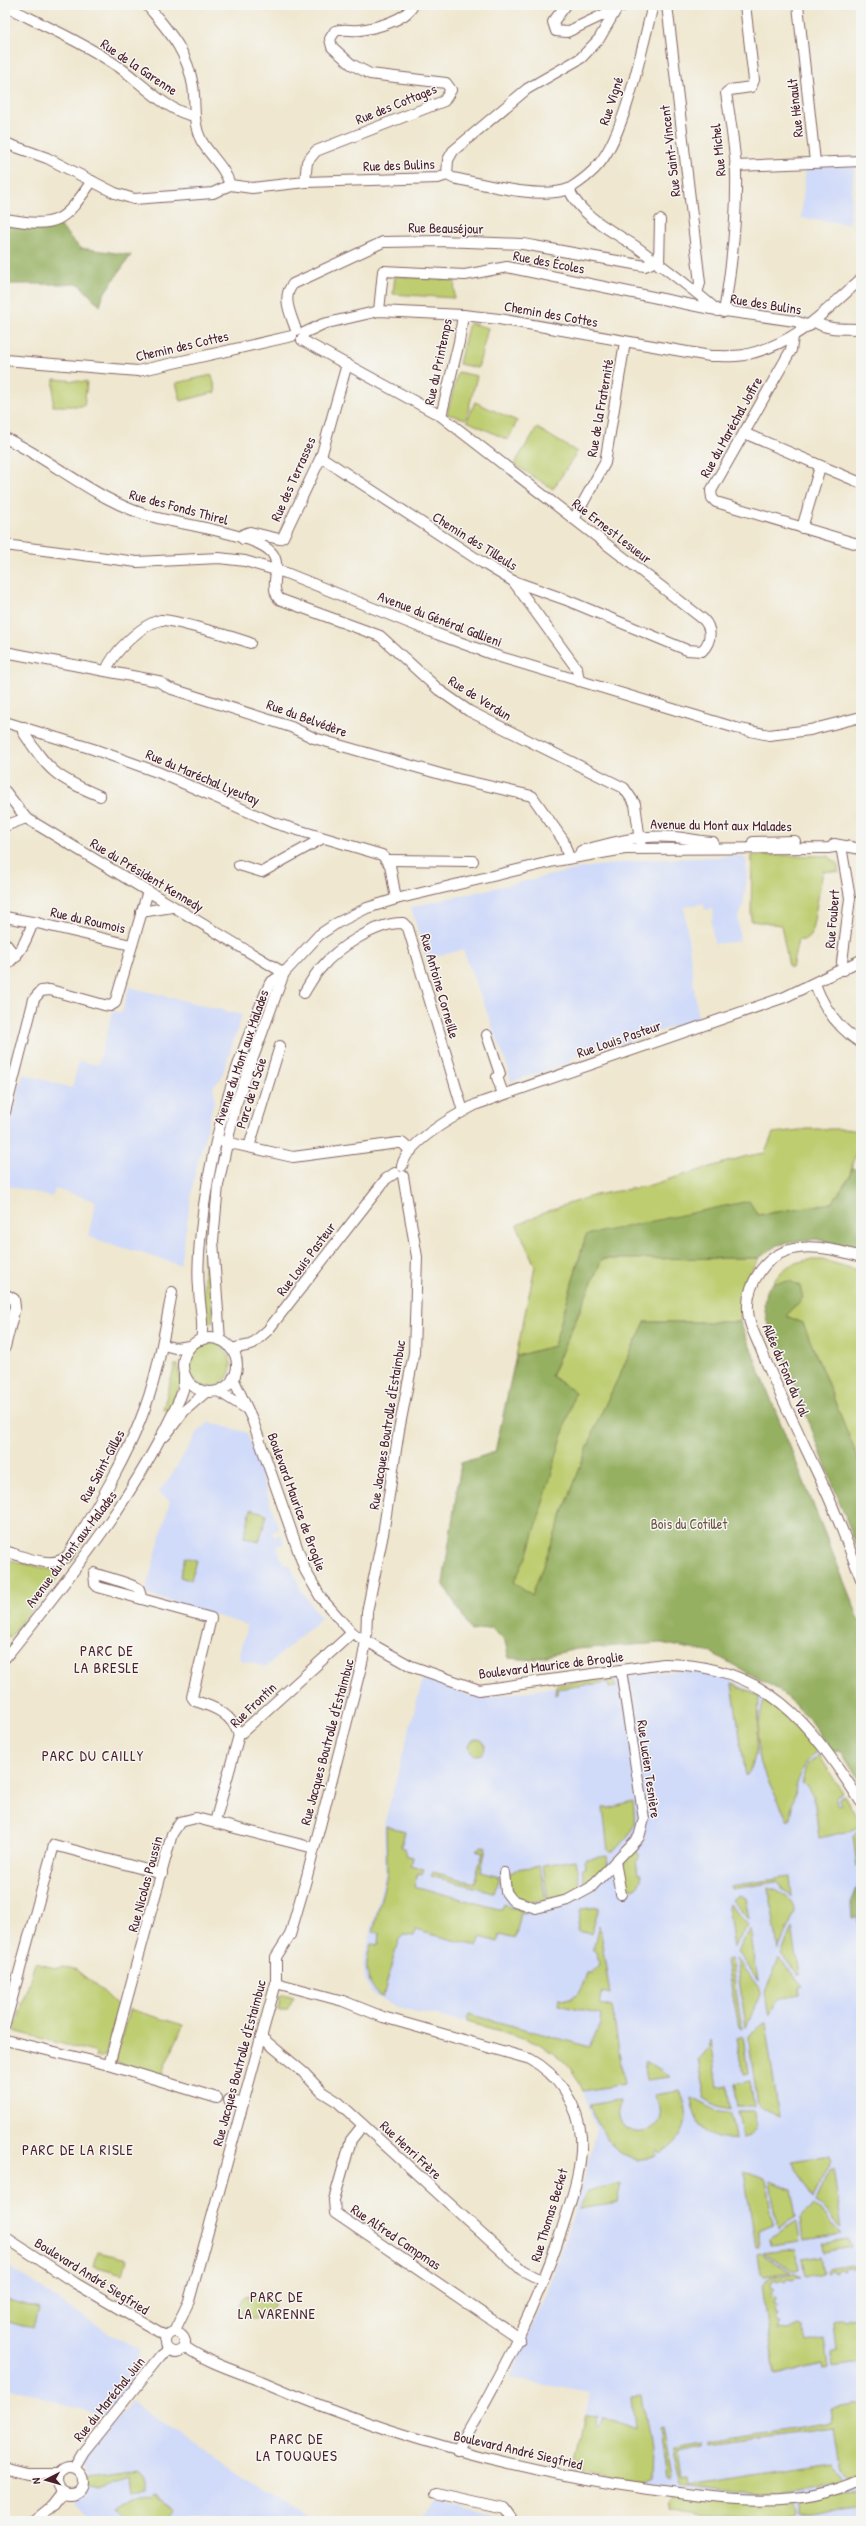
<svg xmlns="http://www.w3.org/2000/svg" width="866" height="2526" font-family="'Patrick Hand',sans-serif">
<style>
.built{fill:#d0daf9}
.green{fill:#bdcd70;stroke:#84764e}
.forest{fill:#96b062;stroke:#706846}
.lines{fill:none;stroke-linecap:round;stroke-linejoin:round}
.minor-casing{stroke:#846564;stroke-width:12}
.minor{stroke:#fff;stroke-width:10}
.labels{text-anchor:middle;stroke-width:3;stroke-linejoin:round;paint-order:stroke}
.street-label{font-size:14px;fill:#4a1f2b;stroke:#f6f6f2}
.park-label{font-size:14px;fill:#6c5340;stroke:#f6f6f2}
.neighbourhood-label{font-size:15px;letter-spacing:1px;fill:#4a1f2b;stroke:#f6f6f2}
</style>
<rect width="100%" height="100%" fill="#f6f6f2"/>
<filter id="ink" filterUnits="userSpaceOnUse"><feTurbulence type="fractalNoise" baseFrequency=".025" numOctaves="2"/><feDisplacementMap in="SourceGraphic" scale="8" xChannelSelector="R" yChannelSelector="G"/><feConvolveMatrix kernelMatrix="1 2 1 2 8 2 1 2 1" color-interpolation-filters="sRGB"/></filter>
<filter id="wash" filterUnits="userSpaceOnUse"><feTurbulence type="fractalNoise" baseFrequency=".012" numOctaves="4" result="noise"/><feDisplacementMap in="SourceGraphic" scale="16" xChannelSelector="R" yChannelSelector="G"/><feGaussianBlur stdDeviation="0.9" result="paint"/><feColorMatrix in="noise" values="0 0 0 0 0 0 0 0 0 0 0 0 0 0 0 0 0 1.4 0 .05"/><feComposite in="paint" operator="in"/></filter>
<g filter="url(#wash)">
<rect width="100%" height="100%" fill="#efe7cf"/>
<g class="built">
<polygon points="855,165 849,224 801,218 806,166"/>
<polygon points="741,856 746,860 747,876 743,906 738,919 740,941 714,944 711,921 714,917 713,909 705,910 704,904 699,904 684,907 698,1018 617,1045 613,1042 573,1056 571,1062 511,1082 508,1068 463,950 426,959 411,907 583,868 644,860"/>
<polygon points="129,987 242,1015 221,1079 213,1086 215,1098 195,1173 180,1265 88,1237 96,1201 55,1189 52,1197 5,1185 5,1148 23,1074 72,1088 79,1061 98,1065 113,1011 122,1013"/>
<polygon points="209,1422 245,1432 248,1435 279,1530 272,1532 273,1536 281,1534 284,1544 277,1546 283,1563 291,1566 302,1592 321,1618 266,1667 239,1659 247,1625 145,1594 170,1501 158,1492 171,1476 197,1433"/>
<polygon points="687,1671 728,1679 764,1697 781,1711 817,1752 861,1823 861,2521 742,2521 737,2495 692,2492 574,2470 590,2393 509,2378 548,2291 579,2195 596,2130 579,2080 573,2069 557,2055 533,2041 467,2022 397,2008 374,1995 365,1979 363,1964 385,1873 384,1825 423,1678 468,1695 489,1697 647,1673"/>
<polygon points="5,2264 102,2329 140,2350 130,2386 103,2416 5,2386"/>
<polygon points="131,2401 310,2521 92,2521 74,2504 88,2484 88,2475 82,2459"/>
<polygon points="437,2501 500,2518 502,2521 418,2521"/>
</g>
<g class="green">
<polygon points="395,276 455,280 454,298 393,294"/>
<polygon points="469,323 488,328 478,368 459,364"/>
<polygon points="458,372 477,376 466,419 447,414"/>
<polygon points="212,375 216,392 181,401 176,383"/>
<polygon points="54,379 87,382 84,406 53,406"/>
<polygon points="475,402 517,421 508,440 467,421"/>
<polygon points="537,428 577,452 553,489 514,464"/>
<polygon points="752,855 828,856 837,863 839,872 823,871 811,936 805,940 798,940 792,968 789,967 781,925 751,921"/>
<polygon points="808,1129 844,1129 861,1131 849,1178 832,1203 757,1215 586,1235 554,1346 516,1356 535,1266 517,1225 550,1210 595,1195 647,1186 747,1156 765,1153 773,1133"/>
<path d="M217 1151 219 1152C208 1214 208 1260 213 1322H206C200 1264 208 1208 217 1151Z"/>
<polygon points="759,1258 743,1284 740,1322 645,1322 598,1420 532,1595 514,1582 529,1551 574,1392 551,1377 602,1259"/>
<path d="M809 1260H823L861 1271V1466L803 1323 786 1316 803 1298 773 1283C782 1268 792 1262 809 1260Z"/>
<circle cx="209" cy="1365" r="22"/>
<polygon points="175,1365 178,1365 181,1383 170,1412 163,1409"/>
<polygon points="251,1509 267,1514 259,1542 244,1537"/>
<polygon points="185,1557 196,1560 191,1580 180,1577"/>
<polygon points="5,1559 62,1572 10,1637 5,1635"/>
<polygon points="611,1677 616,1687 609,1688 608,1682 557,1689 557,1694 555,1695 556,1685"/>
<path d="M732 1684 759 1696C758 1717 760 1761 746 1776Z"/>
<path d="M764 1697 791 1721 817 1752C797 1770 794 1793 790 1819H787L760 1764 758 1755 759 1725Z"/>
<circle cx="477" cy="1747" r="8"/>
<polygon points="819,1755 842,1792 834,1798 838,1805 841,1804 838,1798 844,1795 861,1825 850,1831 819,1838 814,1797 806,1786 801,1784 808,1765"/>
<path d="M633 1802C637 1831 633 1830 614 1851H608L603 1808H610Z"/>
<path d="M386 1826 405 1831 401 1847 405 1848 407 1856 412 1857 410 1866 424 1869 422 1874 418 1873 414 1886 502 1910 504 1905 527 1912 521 1913 515 1938 500 1934 498 1942 481 1937 477 1946 415 1930 413 1936 403 1935 398 1941 383 1997C364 1984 364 1964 371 1944L378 1945 379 1933 373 1932 387 1874Z"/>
<polygon points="861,1830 861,1866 857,1866 853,1835"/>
<polygon points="482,1846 486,1847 481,1872 499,1877 494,1892 431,1876 433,1872 474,1883 483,1852 476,1850"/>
<polygon points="633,1850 637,1852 639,1859 636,1860 638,1874 641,1874 641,1880 636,1888 631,1889 622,1883 620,1865"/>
<polygon points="607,1856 608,1864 585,1888 582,1869 586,1868 585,1859"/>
<polygon points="575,1860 581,1890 548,1901 543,1865"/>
<polygon points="540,1866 546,1901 530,1902 514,1895 509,1882 509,1873 516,1869"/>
<polygon points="790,1877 792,1897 776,1882 732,1889 731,1886"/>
<path d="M769 1888C780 1888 793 1901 795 1912L778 1950Z"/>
<polygon points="738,1895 745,1898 749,1919 731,1900"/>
<polygon points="729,1904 748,1925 734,1947 728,1908"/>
<polygon points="599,1907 591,1934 577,1931 581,1909"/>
<path d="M599 1925 610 1994 603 1992 600 2004 612 2007 624 2084 583 2091C564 2041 512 2035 467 2022L469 2014 590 2047 600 2024 601 2014 558 2004 559 1998C576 2002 582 1989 587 1973H592L599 1964 597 1952 593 1949Z"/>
<polygon points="792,1928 800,1975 799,1976 781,1955"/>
<polygon points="750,1929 758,1981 737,1952"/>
<polygon points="731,1959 742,2029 739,2027 726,1960"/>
<polygon points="736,1959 760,1989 761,1995 746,2027"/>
<path d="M779 1959 803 1986 798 1987 799 1994C777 1998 778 1999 769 2016L765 1992Z"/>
<polygon points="35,1963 55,1968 63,1967 75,1969 103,1991 120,2008 105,2056 95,2058 96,2053 14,2031"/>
<polygon points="284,1994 294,1997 287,2010 278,2010 280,1996"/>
<path d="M129 2009 183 2025C177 2043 166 2058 162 2076L115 2062Z"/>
<polygon points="765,2022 779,2116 758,2106 748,2036"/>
<polygon points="743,2037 748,2073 743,2074 736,2039"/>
<polygon points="711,2040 718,2087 727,2085 730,2109 717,2106 703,2098 704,2088 698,2059 709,2047"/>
<polygon points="644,2061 661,2070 669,2077 647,2080"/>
<polygon points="750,2081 754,2107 738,2107 734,2084"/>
<path d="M680 2091C693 2116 685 2141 660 2154L659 2151H657V2156C620 2170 601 2132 589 2105L620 2100C607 2150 682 2137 654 2095Z"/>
<path d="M691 2098 715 2110 731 2113 735 2139C706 2142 695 2124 691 2098Z"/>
<polygon points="738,2112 754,2112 756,2128 750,2135 742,2137"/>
<polygon points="831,2155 832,2160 813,2198 792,2161"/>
<polygon points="831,2169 833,2169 842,2228 816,2201"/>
<polygon points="744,2172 766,2180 773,2224 759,2230 759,2247 756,2247"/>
<polygon points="770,2181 791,2189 796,2217 778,2228"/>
<polygon points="621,2183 617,2203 579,2209 588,2191"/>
<polygon points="814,2204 842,2234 804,2240 801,2218"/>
<polygon points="797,2221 800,2241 770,2245 769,2238"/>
<polygon points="848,2240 851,2247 824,2252 823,2244"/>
<polygon points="796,2249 799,2270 794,2271 763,2253"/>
<polygon points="98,2252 127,2259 123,2274 94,2266"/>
<polygon points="760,2253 791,2272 763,2276 760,2274 757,2254"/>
<polygon points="820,2256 823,2273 805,2277 802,2259"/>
<polygon points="851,2265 860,2267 861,2271 861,2294 857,2293 861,2290 860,2286 857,2284 860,2281 859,2277 855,2276 858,2273 858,2269 847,2268 844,2271 840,2270 836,2273 832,2271 827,2273 827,2269"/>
<polygon points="794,2273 801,2277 796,2277 793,2279 788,2278 785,2281 781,2279 778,2282 774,2280 771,2284 771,2287 775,2289 772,2292 772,2296 776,2297 774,2304 777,2305 774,2308 775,2313 779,2314 776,2317 776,2321 780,2322 777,2329 789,2330 799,2325 803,2327 807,2342 824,2339 828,2368 823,2369 822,2364 775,2376 762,2285 769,2278"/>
<path d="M256 2294 273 2301V2305C262 2330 227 2318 245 2296Z"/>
<polygon points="5,2299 39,2309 34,2328 5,2320"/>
<polygon points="858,2316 861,2317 861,2363 832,2367 831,2353 836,2351 833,2322 842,2319 847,2320 850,2317 855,2319"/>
<polygon points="642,2396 651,2448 650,2479 642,2483 574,2470 586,2415 597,2416 596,2423 598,2426 601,2423 603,2417 635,2430 632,2397"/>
<polygon points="861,2404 861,2473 854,2477 847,2477 841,2471 834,2428 710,2445 710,2442 833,2423 831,2409"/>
<polygon points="662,2427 671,2477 669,2480 666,2478 659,2428"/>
<path d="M703 2443V2446L677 2451 681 2480 688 2479 689 2486 832 2464 843 2481C789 2497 735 2496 680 2486L673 2456 674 2448Z"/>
<polygon points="140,2470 146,2477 146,2488 132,2490 130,2475 113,2480 98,2489 86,2486 88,2477"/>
<path d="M861 2486V2500C850 2505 809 2520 799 2514V2504Z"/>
<path d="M155 2492 173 2512 165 2521H132L114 2508C124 2501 140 2492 152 2495Z"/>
<path d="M676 2497 759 2504 793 2503 795 2514 793 2516C752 2517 709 2518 669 2509L670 2501Z"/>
</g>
<g class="forest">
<polygon points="5,224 60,226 80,248 131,255 103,295 100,306 79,284 5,284"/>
<polygon points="852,1168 861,1171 861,1251 816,1239 777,1245 759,1258 602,1259 551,1376 575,1392 529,1551 514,1582 532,1595 598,1420 645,1322 740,1322 861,1624 861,1784 841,1751 832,1752 806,1715 777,1689 712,1653 661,1643 576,1649 530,1660 509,1658 505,1641 491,1628 471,1631 443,1583 461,1463 495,1452 516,1356 554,1346 586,1235 749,1201 758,1215 832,1203 849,1178"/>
<polygon points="790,1281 800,1286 803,1298 786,1316 803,1323 861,1466 861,1558 788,1367 767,1321 764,1304 766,1291 773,1283"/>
<polygon points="861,1878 861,1944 857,1917 852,1918 851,1903"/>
</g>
</g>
<g filter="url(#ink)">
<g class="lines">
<g class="minor-casing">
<g id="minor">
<path d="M147 5C169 32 187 50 193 86 196 103 192 123 201 140 210 156 225 167 230 185"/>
<polyline points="566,5 553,22 556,31 567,32 624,5"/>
<polyline points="667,5 700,283 697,293"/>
<polyline points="798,5 815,162"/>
<path d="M5 6C43 25 84 43 119 67 142 83 167 112 195 116"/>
<path d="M5 143 47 158 115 193 134 199 213 193 230 185 252 188 305 182 438 178 447 175 453 178C485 184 539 200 569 189 580 217 615 232 638 248 665 268 693 289 718 311"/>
<polyline points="735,166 861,161"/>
<polyline points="447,175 448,160 453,151 527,89 581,58 599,39 617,8"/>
<path d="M305 182 307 162 316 151 444 101 451 90 446 83 370 74 351 64 332 47 330 39 335 31C343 28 352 31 360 30 375 28 407 20 413 5"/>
<path d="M569 189C580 182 591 174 599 164 626 131 642 47 653 5"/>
<path d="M5 219C58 228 63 223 92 181"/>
<polyline points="659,265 660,220"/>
<polyline points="379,311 383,271 465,275 507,267 711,309 795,321 809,326"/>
<path d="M724 312C732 265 737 219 736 172 735 146 730 119 726 93L730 90 751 87 754 80 745 5"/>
<path d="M814 321C827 331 845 328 861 329"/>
<path d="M296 330C291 315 281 297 293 284L383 242 440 241 523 244 645 266 654 262"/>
<path d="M304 333 323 324 379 311 463 315 499 319 710 356C721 356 733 357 744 355 796 344 823 313 861 279"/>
<polyline points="793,337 791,350 711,491 712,498 716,502 861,545"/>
<path d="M302 340 441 416 703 619C712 628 712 641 702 651L687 650 564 599 513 581"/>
<polyline points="5,360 138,371 292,336"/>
<polyline points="441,416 459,342 463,315"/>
<polyline points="744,433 861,483"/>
<path d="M5 438C56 462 99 503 154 517 178 524 257 534 272 553 283 567 268 584 279 599L380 636 439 690 469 711 624 788 635 804 641 848"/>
<polyline points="321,457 483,563 513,581 577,669 579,681"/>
<polyline points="574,519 605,463 625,342"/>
<polyline points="802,528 820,467"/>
<polyline points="243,539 244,534 250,532 279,539 283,537 321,457 347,364"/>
<polyline points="5,545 137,562 219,558 245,561 286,573 437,634 497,656 736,728 769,735 810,730 861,717"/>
<polyline points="5,652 158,681 169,688 291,727 314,738 458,779 532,796 563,840 568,855"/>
<path d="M106 671C112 653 142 624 161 620 170 619 238 638 250 643"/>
<polyline points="5,722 93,749 160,773 274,823 382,855 390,865 396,899"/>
<path d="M24 727 23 732C50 772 55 777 100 796"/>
<polyline points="5,791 26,818 284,973"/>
<polyline points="5,826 26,818"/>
<polyline points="753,842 795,841"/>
<polyline points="834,844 861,849"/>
<polyline points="841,846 850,898 842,962 844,970"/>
<path d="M581 851C610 843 641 834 673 837 686 838 699 841 713 842"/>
<polyline points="388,860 473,861"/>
<polyline points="239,865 262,872 323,838"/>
<polyline points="141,912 172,907"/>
<polyline points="5,917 37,923"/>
<polyline points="5,943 16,957"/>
<path d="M5 966C20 954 25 943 32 925L37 923 131 945"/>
<path d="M815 984C824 1009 838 1028 861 1043"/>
<path d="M304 993C309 985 314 975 321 968 337 948 377 922 403 923L408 928 463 1111"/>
<polyline points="487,1035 500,1074 497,1077 503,1094"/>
<polyline points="5,1112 34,999 41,991 50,990 104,1005 110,1006 115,1003 148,891"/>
<polyline points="221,1141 293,1157 398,1143 402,1143 411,1151"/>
<polyline points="249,1147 280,1046"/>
<path d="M402 1166C407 1142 456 1115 477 1104L785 997 861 960"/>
<path d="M861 1257C827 1247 785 1237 761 1270 752 1282 747 1295 748 1310 748 1324 757 1339 762 1352 781 1398 803 1442 824 1487 838 1517 849 1548 861 1579"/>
<polyline points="5,1294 14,1299 15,1307 5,1347"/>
<circle cx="210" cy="1365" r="27"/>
<path d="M201 1340C205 1323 199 1305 199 1288 197 1269 199 1250 201 1231 209 1146 236 1061 270 983L284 973 319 935 337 923 367 908 396 899 555 861 625 849 828 848 841 846"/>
<polyline points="220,1340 213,1241 218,1185 235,1107 284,973"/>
<polyline points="163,1345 175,1348 190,1346"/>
<polyline points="231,1349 251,1345 268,1330 386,1179 395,1173"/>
<path d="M233 1378 252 1419 305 1570 321 1598 352 1633 411 1666 479 1690 664 1664C766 1664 810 1723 861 1802"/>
<polyline points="218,1391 247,1409"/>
<polyline points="165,1436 184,1411 206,1392"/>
<path d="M5 1551C22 1556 54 1571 68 1555 93 1512 121 1469 140 1421 157 1380 164 1335 172 1292"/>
<path d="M141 1599C141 1596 140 1592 139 1589 136 1585 101 1576 94 1573L95 1584 98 1587 211 1618 192 1697 195 1701C215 1707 232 1714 239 1735"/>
<path d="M5 1658C72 1574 135 1498 180 1398L184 1387V1374"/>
<polyline points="215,1822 239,1735 352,1633"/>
<polyline points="615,1862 621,1894"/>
<polyline points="504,1873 506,1892 512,1900 536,1908 568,1900 590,1888 615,1862 639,1837 644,1819 621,1670"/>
<path d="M276 1983 343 2001 383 2017 530 2059C558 2074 579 2106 581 2137 583 2168 571 2200 562 2229 534 2312 501 2376 457 2451"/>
<polyline points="5,2024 54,1845 162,1874"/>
<polyline points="261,2037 303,2072 322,2092 338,2102 522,2270 543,2281"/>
<polyline points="5,2040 109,2065 217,2098"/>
<polyline points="109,2065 172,1834 180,1822 196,1818 314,1848"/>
<polyline points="229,2100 243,2104"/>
<polyline points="363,2125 351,2140 334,2200 335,2213 520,2339"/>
<polyline points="5,2237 75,2283 166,2336"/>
<circle cx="175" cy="2342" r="10"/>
<polyline points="174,2332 189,2301 276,1983 276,1957 290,1935 306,1880 362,1663 366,1641 367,1612 383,1534 399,1430 414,1353 417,1257 403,1176"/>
<path d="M184 2346C206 2362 236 2371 261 2381 387 2436 519 2472 656 2490 724 2499 796 2510 861 2480"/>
<circle cx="70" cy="2481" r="13"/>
<polyline points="5,2468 29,2474 59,2474"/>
<polyline points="74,2468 84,2451 161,2355 168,2350"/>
<polyline points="437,2493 504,2508 513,2521"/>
<polyline points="34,2521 52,2506 63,2492"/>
</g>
</g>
<use href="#minor" class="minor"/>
</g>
</g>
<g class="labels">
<g class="street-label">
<text transform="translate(139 67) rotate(34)" y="5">Rue de la Garenne</text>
<text transform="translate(611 101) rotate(-72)" y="5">Rue Vigné</text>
<text transform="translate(396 104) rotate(-22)" y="5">Rue des Cottages</text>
<text transform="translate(795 108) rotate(-96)" y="5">Rue Hénault</text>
<text transform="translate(718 150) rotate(-96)" y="5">Rue Michel</text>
<text transform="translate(670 151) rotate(-97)" y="5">Rue Saint-Vincent</text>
<text transform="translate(399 165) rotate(-2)" y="5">Rue des Bulins</text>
<text transform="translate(446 228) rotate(1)" y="5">Rue Beauséjour</text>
<text transform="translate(549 262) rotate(11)" y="5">Rue des Écoles</text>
<text transform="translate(766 304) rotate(9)" y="5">Rue des Bulins</text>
<text transform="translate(551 314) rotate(10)" y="5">Chemin des Cottes</text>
<text transform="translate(182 346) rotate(-13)" y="5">Chemin des Cottes</text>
<text transform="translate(438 362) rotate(-78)" y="5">Rue du Printemps</text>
<text transform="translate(600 408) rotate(-80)" y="5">Rue de la Fraternité</text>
<text transform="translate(731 427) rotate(-61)" y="5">Rue du Maréchal Joffre</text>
<text transform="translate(293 479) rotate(-66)" y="5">Rue des Terrasses</text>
<text transform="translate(179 507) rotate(15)" y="5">Rue des Fonds Thirel</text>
<text transform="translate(612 531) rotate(38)" y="5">Rue Ernest Lesueur</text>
<text transform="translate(475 541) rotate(32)" y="5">Chemin des Tilleuls</text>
<text transform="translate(440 619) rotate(21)" y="5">Avenue du Général Gallieni</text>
<text transform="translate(480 698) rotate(32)" y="5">Rue de Verdun</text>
<text transform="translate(307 718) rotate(20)" y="5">Rue du Belvédère</text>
<text transform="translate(203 777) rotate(23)" y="5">Rue du Maréchal Lyeutay</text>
<text transform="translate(721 825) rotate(1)" y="5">Avenue du Mont aux Malades</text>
<text transform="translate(147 875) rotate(31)" y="5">Rue du Président Kennedy</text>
<text transform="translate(832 919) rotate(-85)" y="5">Rue Foubert</text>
<text transform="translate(88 920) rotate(13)" y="5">Rue du Roumois</text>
<text transform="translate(440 986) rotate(74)" y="5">Rue Antoine Corneille</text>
<text transform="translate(619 1039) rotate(-19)" y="5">Rue Louis Pasteur</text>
<text transform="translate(241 1057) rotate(-71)" y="5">Avenue du Mont aux Malades</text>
<text transform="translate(251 1093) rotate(-73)" y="5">Parc de la Scie</text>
<text transform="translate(306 1259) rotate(-53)" y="5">Rue Louis Pasteur</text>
<text transform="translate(786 1370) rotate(67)" y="5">Allée du Fond du Val</text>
<text transform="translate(387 1425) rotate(-81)" y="5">Rue Jacques Boutrolle d'Estaimbuc</text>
<text transform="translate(102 1466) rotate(-62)" y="5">Rue Saint-Gilles</text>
<text transform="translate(297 1502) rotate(70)" y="5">Boulevard Maurice de Broglie</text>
<text transform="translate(71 1549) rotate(-53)" y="5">Avenue du Mont aux Malades</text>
<text transform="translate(551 1665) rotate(-7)" y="5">Boulevard Maurice de Broglie</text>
<text transform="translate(253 1705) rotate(-44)" y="5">Rue Frontin</text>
<text transform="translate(327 1742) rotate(-75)" y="5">Rue Jacques Boutrolle d'Estaimbuc</text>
<text transform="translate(649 1769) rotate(82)" y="5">Rue Lucien Tesnière</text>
<text transform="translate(145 1884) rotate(-75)" y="5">Rue Nicolas Poussin</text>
<text transform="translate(239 2063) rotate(-75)" y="5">Rue Jacques Boutrolle d'Estaimbuc</text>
<text transform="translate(411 2150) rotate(43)" y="5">Rue Henri Frère</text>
<text transform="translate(549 2215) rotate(-73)" y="5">Rue Thomas Becket</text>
<text transform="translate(396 2237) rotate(34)" y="5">Rue Alfred Campmas</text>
<text transform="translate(92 2276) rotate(32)" y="5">Boulevard André Siegfried</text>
<text transform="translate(109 2399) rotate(-51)" y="5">Rue du Maréchal Juin</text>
<text transform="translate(518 2450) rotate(13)" y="5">Boulevard André Siegfried</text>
</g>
<g class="park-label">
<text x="689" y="1529">Bois du Cotillet</text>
</g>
<g class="neighbourhood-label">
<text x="107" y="1656">PARC DE<tspan x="107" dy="17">LA BRESLE</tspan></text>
<text x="93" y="1761">PARC DU CAILLY</text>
<text x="78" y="2155">PARC DE LA RISLE</text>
<text x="277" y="2302">PARC DE<tspan x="277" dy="17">LA VARENNE</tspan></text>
<text x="297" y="2444">PARC DE<tspan x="297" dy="17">LA TOUQUES</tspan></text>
</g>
</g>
<rect width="866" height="2526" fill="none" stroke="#f6f6f2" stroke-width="20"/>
<g transform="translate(46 2480) rotate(264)" stroke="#f6f6f2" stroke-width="3" paint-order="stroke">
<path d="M0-3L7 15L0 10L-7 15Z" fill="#4a1f2b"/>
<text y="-6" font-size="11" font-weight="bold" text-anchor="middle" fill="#4a1f2b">N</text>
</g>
</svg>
